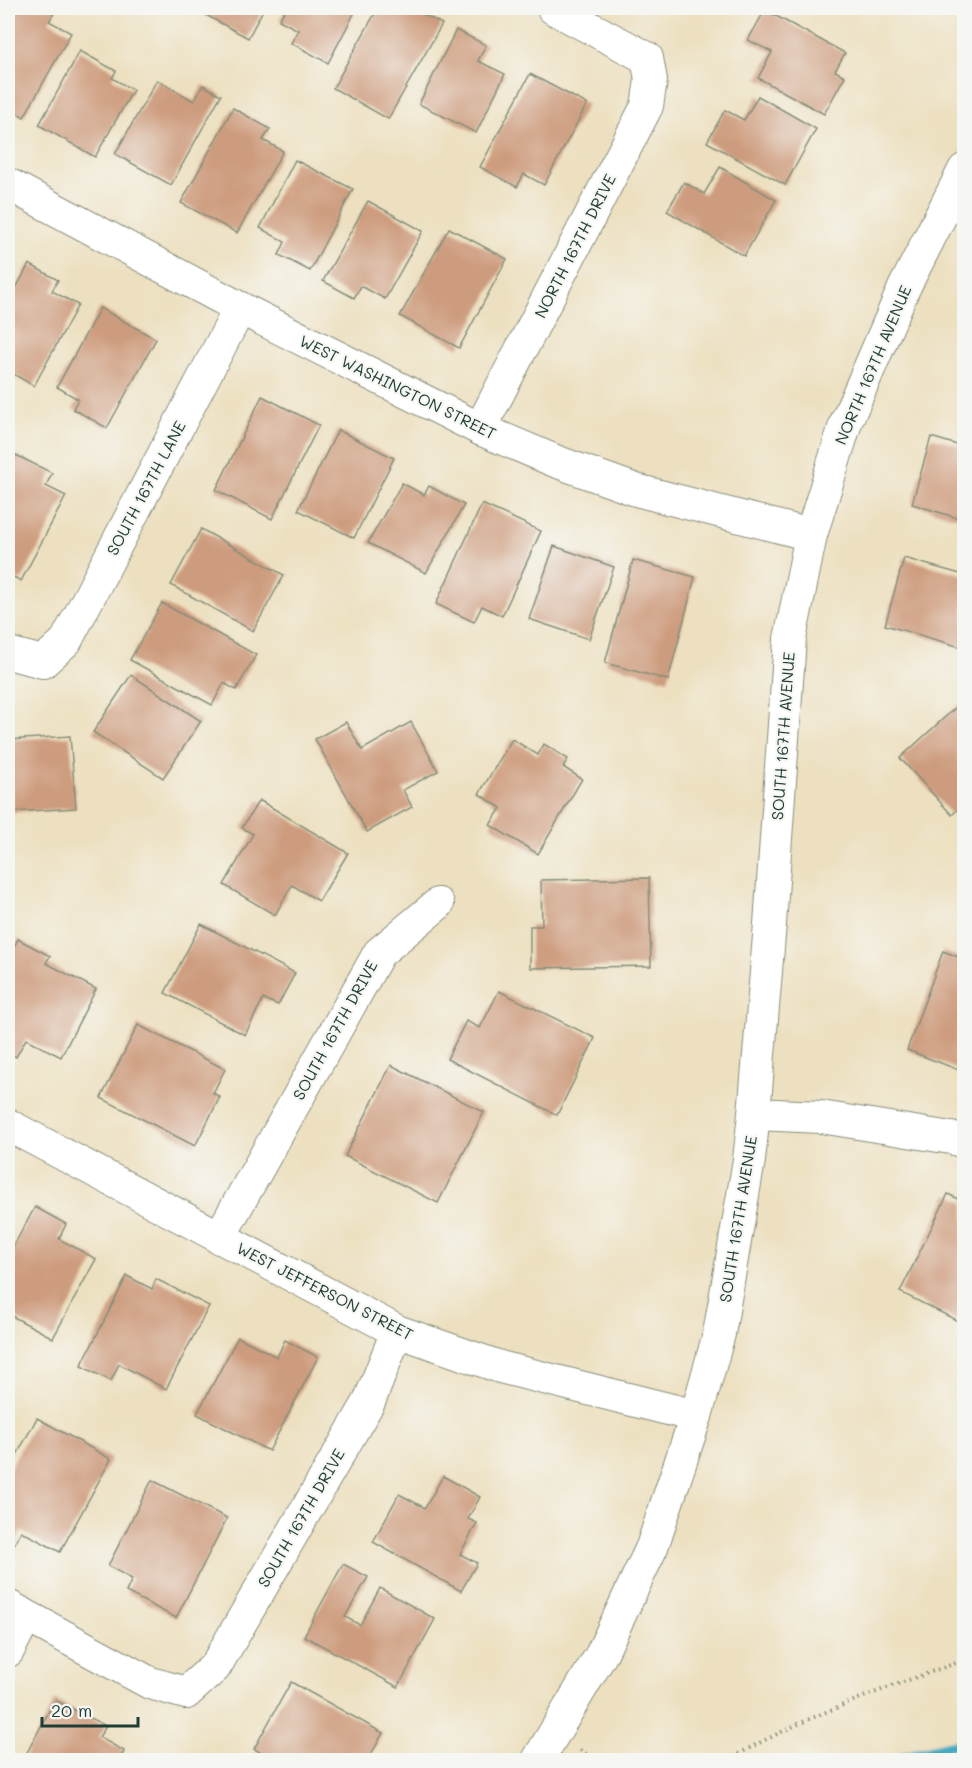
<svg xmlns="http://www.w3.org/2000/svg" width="972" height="1768" font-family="Mali,sans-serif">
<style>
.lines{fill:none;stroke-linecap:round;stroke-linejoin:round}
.stream{stroke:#42aac2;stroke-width:9}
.building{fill:#cd9b7d}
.minor-casing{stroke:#868e7a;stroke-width:34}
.path{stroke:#868e7a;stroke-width:4;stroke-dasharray:1.5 4.5;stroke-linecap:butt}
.minor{stroke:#fff;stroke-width:32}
.labels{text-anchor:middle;stroke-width:4.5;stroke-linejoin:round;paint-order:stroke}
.street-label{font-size:16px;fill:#1f3d34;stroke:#f6f6f2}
</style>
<rect width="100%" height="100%" fill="#f6f6f2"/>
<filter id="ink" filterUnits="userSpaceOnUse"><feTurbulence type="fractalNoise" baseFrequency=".0167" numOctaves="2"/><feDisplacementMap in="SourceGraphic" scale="12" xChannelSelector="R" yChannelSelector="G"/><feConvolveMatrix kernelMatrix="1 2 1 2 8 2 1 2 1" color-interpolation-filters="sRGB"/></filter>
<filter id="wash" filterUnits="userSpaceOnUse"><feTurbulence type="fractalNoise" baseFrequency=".008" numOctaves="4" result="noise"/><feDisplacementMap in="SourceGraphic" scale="24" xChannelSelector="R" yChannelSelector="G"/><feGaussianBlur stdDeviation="1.35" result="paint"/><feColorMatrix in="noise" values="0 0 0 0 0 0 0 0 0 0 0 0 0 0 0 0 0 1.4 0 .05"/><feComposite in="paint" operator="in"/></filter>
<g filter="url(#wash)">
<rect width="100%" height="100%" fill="#ede0c0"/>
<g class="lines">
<polyline class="stream" points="895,1760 904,1756 964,1742"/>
</g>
<g id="blocks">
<g class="building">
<polygon points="12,8 57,8 49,21 71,33 24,117 8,108 8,15"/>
<polygon points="193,8 264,8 248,38"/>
<polygon points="286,8 357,8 328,63 291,43 298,30 279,20"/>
<polygon points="378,8 412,8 442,24 388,119 333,88"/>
<polygon points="765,10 845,53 835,71 845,76 824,114 758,78 772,52 748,40"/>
<polygon points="456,30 486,45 478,61 505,74 476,133 419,104"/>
<polygon points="80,51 116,71 112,78 133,90 95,157 39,125"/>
<polygon points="530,74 587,104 544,185 524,174 517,187 480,167"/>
<polygon points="157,80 194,101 203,85 221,95 171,185 115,154"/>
<polygon points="758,96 816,129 785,185 707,142 725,110 744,120"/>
<polygon points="233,108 270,129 263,140 283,151 237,233 181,203"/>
<polygon points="295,160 353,189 310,271 279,255 285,242 260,228"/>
<polygon points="720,167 776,200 744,256 667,211 684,182 704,194"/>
<polygon points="368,201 423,231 385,299 361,286 354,298 323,281"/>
<polygon points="449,228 507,259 459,348 400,316"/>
<polygon points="29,264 58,280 52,291 78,305 34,386 8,371 8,303"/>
<polygon points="100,308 156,339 107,428 73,409 78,399 57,387"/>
<polygon points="964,357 964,370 959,367"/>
<polygon points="262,396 319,425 272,519 216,490"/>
<polygon points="338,430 394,458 354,538 298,510"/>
<polygon points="931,437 964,447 964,520 912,504"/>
<polygon points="16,455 52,473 46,486 66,496 21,581 8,574 8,472"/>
<polygon points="402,483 424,495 429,486 464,505 426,573 368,543"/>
<polygon points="482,504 541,531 502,616 482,606 474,622 436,604"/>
<polygon points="201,529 284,575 253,631 171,585"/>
<polygon points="554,546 614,567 589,639 529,619"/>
<polygon points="904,558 964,575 964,648 885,625"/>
<polygon points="633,560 695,577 668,680 605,663"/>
<polygon points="162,603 256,655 236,690 224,683 212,705 130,660"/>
<polygon points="131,675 201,721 163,778 93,732"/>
<polygon points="964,700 964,803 952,815 900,758"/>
<polygon points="346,722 362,750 411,722 438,771 403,790 412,807 367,832 315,739"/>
<polygon points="70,736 76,808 13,812 8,740"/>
<polygon points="512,739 538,755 544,744 568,759 563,767 582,779 538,854 490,825 501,808 479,794"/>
<polygon points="259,800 348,853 319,901 292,885 275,915 224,885 253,834 242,828"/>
<polygon points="649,878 651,966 530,968 530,926 542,926 541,880"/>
<polygon points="201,924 295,973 278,1005 263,999 245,1035 165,993"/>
<polygon points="18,939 50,956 46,963 96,989 61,1057 26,1039 16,1057 8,1052 8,959"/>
<polygon points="943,951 964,959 964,1072 907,1050"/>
<polygon points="499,991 595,1038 557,1115 447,1059 466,1021 480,1028"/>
<polygon points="138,1025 225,1069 213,1093 220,1097 195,1146 101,1098"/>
<polygon points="391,1065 484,1112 438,1203 345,1156"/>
<polygon points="948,1194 964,1202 964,1324 900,1292"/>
<polygon points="35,1207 66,1224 59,1239 96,1259 53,1338 8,1314 8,1256"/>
<polygon points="127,1276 152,1289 156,1279 209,1306 166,1389 119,1364 111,1381 81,1366"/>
<polygon points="238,1337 277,1357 285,1340 318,1357 269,1451 197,1414"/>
<polygon points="37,1418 111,1459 60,1552 21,1531 13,1547 8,1544 8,1471"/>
<polygon points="443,1476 480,1497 468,1519 477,1523 460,1554 477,1563 461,1591 373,1542 399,1494 425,1508"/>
<polygon points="152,1480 227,1518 176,1618 126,1592 132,1579 108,1566"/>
<polygon points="343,1564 368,1577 345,1617 360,1625 380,1588 435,1619 398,1687 304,1636"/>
<polygon points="291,1682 383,1733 368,1760 275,1760 254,1749"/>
<polygon points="55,1700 106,1726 99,1737 124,1751 120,1760 23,1760"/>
</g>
</g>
</g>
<g filter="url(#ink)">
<use href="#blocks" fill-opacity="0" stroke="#868e7a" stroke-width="1.5"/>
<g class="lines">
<g class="minor-casing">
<g id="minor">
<polyline points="8,184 240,308 480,429 555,461 636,490 811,535"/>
<polyline points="480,429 647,106 651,80 647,58 553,8"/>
<polyline points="8,653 43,662 66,641 240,308"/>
<polyline points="754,1114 821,1117 951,1138 964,1142"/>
<polyline points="8,1125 397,1331 500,1367 696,1416"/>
<polyline points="219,1238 379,953 438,904"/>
<polyline points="8,1606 150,1683 186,1693 215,1667 369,1402 397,1331"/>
<polyline points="8,1651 26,1616"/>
<polyline points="538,1760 601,1655 652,1547 696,1416 719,1334 749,1160 754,1114 770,924 790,639 811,535 846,422 904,288 964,170"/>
</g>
</g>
<g class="path">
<polyline points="580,1750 596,1760"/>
<path d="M728 1760C802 1717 884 1689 964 1660"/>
</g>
<use href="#minor" class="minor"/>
</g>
</g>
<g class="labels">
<g class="street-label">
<text transform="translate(575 246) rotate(-63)" y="6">NORTH 167TH DRIVE</text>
<text transform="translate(873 365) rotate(-67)" y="6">NORTH 167TH AVENUE</text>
<text transform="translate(398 387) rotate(26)" y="6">WEST WASHINGTON STREET</text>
<text transform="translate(146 488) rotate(-62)" y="6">SOUTH 167TH LANE</text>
<text transform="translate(783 736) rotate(-86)" y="6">SOUTH 167TH AVENUE</text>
<text transform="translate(335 1030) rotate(-61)" y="6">SOUTH 167TH DRIVE</text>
<text transform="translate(738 1219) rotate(-81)" y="6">SOUTH 167TH AVENUE</text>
<text transform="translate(325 1291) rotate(27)" y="6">WEST JEFFERSON STREET</text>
<text transform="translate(301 1518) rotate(-60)" y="6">SOUTH 167TH DRIVE</text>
</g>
</g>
<rect width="972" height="1768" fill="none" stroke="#f6f6f2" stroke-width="30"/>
<path d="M42 1717v9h96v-9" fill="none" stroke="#1f3d34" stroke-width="3"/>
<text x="51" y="1717" font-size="18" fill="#1f3d34" stroke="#f6f6f2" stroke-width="4.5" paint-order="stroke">20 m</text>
</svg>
